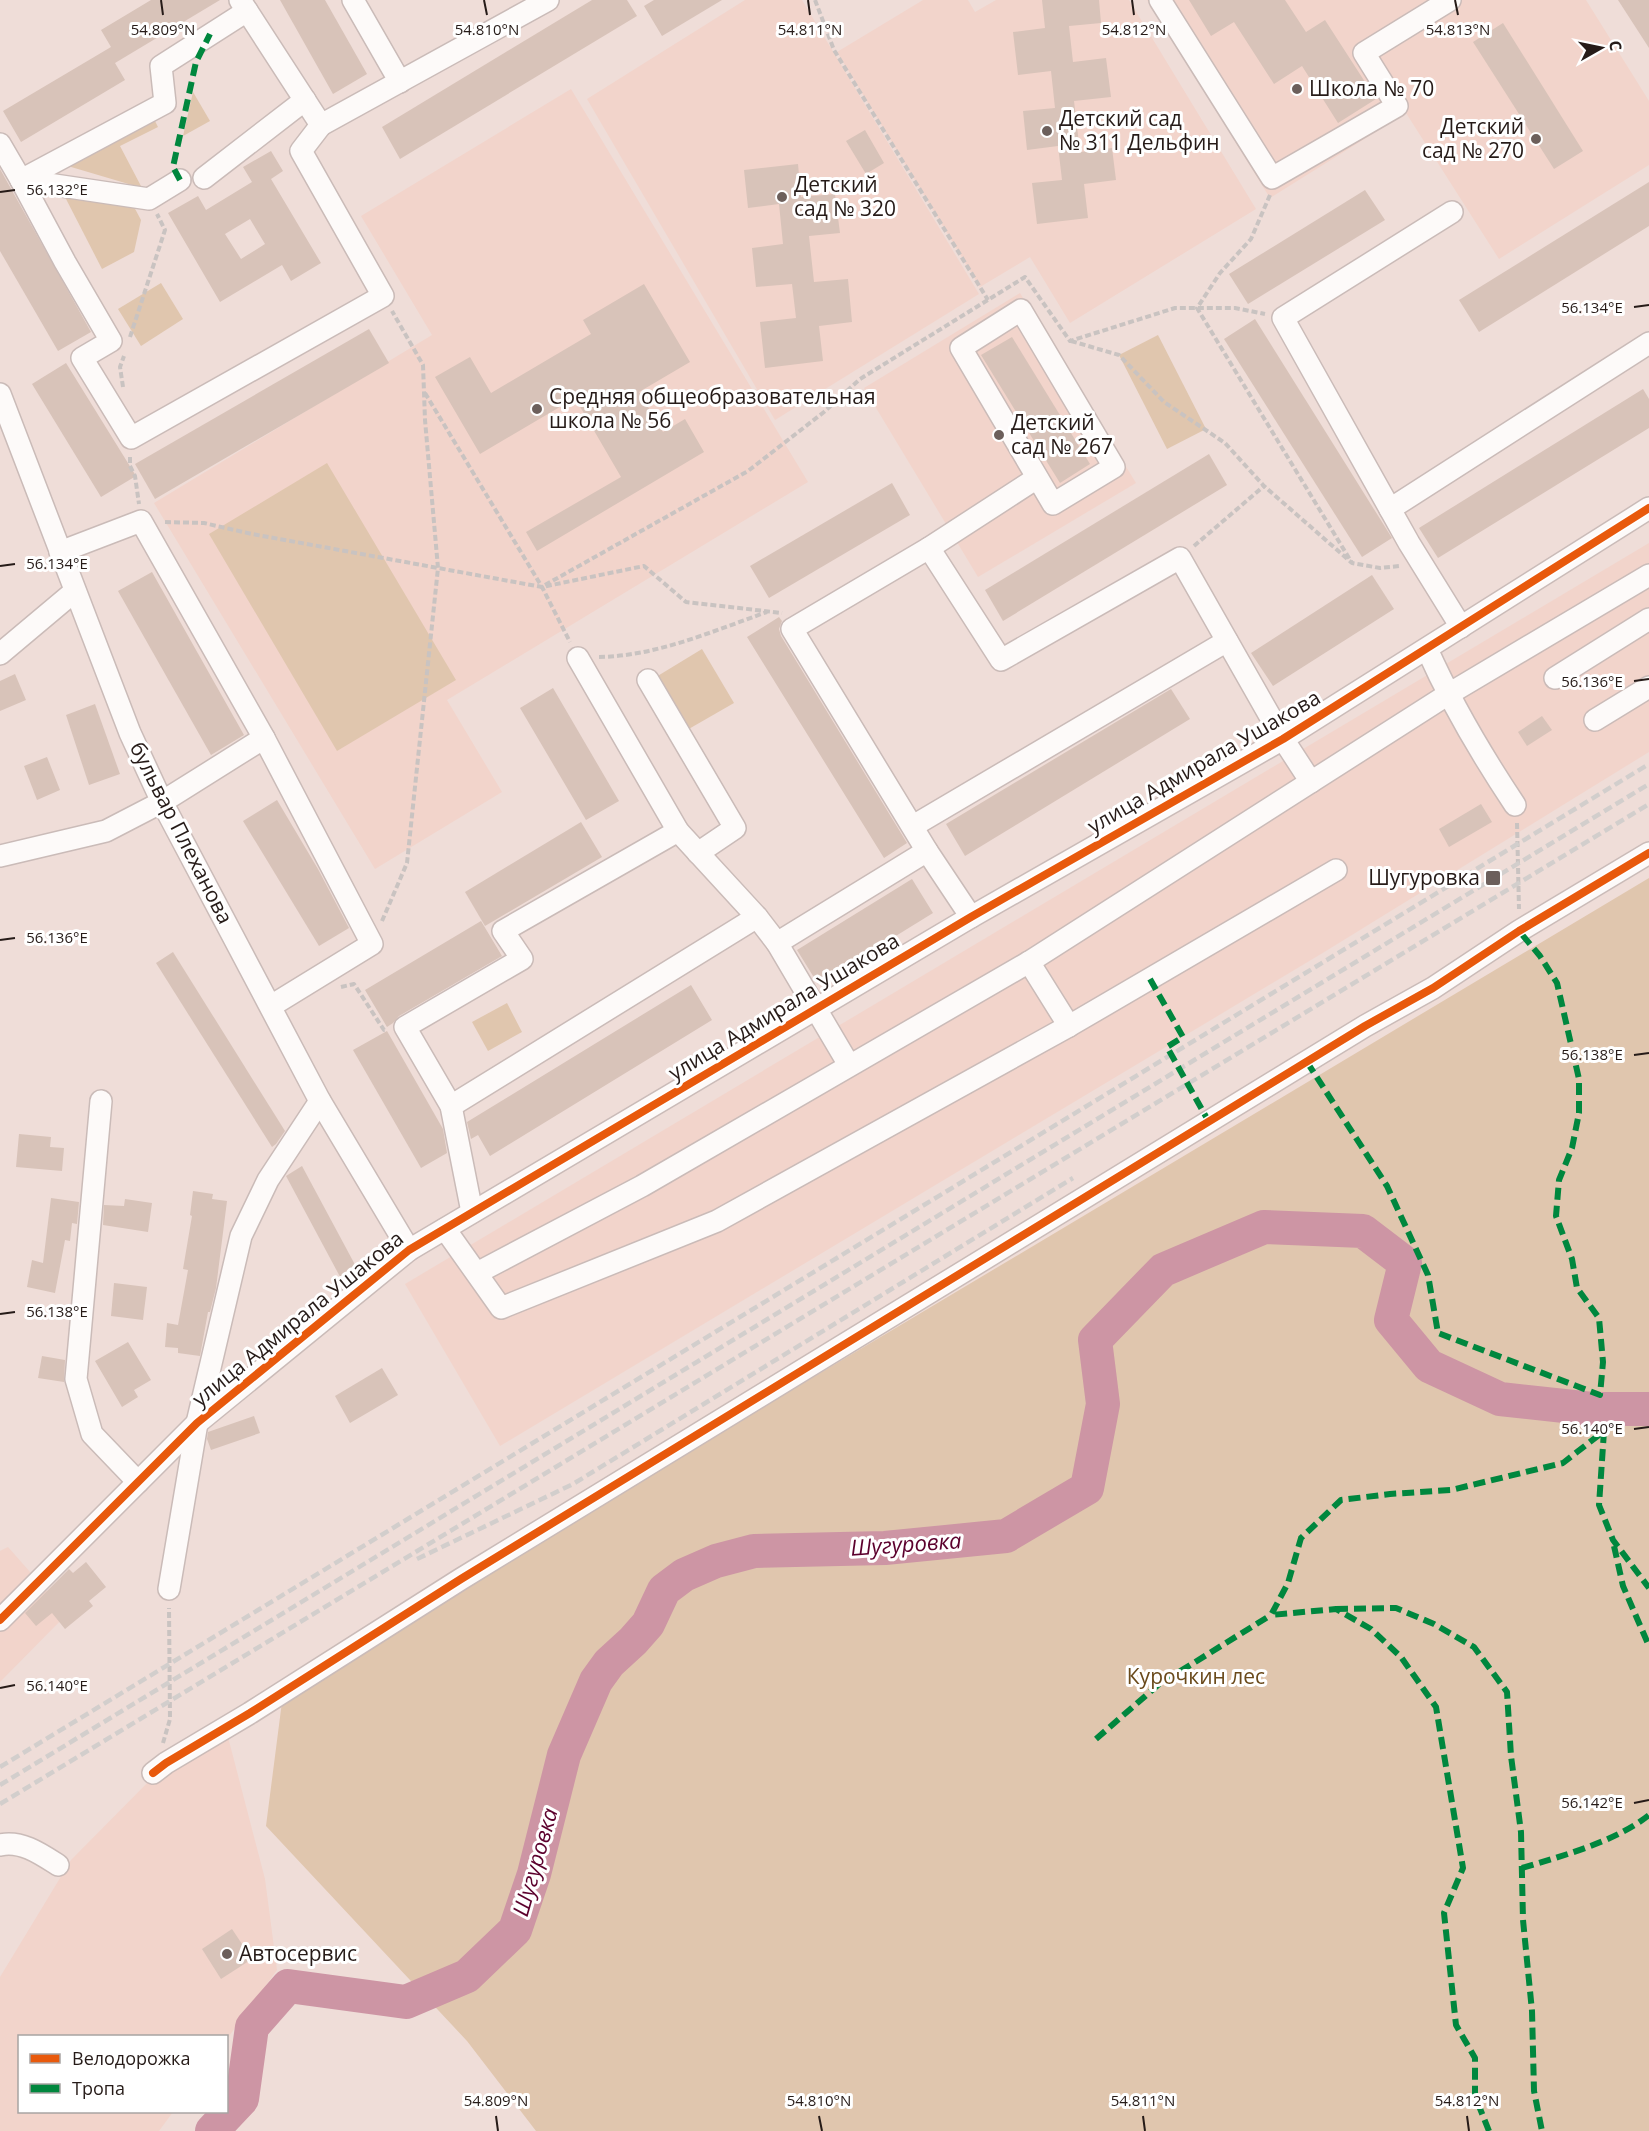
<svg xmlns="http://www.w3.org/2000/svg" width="1649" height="2131" font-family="'Open Sans',sans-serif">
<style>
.built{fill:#f2d4cb}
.green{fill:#e0c6ae}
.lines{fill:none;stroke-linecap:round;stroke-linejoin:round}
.river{stroke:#cd95a4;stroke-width:34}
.building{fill:#d8c3b9;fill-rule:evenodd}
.minor-casing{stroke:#cabbb8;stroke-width:24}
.path{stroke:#c9c3c1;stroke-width:4;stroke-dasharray:6 3;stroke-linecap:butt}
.minor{stroke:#fdfaf9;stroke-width:21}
.rail{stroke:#d2cecc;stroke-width:4.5;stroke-dasharray:9 4.5;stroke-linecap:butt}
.quiet{stroke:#00873e;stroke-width:6;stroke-dasharray:12 6;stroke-linecap:butt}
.cycleway-casing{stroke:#fff;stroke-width:11}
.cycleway{stroke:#e8590c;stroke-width:8}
.ticks{fill:none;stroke:#261b18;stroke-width:2}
.poi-dot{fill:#6c5f5b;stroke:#fff;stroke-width:2}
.labels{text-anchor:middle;stroke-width:6;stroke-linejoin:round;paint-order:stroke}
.poi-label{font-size:21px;fill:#261b18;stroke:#fff;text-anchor:start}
.street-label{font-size:21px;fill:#261b18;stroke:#fff}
.park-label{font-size:21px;fill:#6a4a1b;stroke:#fff}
.water-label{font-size:22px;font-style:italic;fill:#5c002d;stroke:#fff}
.ticks-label{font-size:15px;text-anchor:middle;fill:#261b18;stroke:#fff;stroke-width:6;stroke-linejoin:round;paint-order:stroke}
</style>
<rect width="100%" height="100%" fill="#efddd8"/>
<g class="built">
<polygon points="745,0 802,0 979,294 775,420 587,99"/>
<polygon points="923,0 968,0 975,12 996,0 1129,0 1256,209 1070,323 1030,257 980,287 837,52"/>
<polygon points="1147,0 1586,0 1649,101 1649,165 1499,259 1406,113 1270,198"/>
<polygon points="571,89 808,482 447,700 502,792 375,869 154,503 432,335 361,216"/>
<polygon points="1020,293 1136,483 978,577 864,388"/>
<polygon points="1649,543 1649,752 1321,954 500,1446 405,1284"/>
<polygon points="8,1547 67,1614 0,1682 0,1551"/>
<polygon points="228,1737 265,1879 277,1970 227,2039 226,2036 20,2036 20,2112 173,2112 159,2131 0,2131 0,1977 71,1860 157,1773"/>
</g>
<g class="green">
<polygon points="193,92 210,121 183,136"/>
<polygon points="155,121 158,127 120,146 142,188 61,164 118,140"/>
<polygon points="65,197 133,205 141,220 134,252 102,269"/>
<polygon points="161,283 183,319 141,346 118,309"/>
<polygon points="1158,335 1206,429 1167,449 1119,355"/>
<polygon points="327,463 456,680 337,751 209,534"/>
<polygon points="702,649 734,703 687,730 656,677"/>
<polygon points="1649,878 1649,2131 536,2131 467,2041 266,1826 283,1694"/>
<polygon points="507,1003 522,1032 488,1051 472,1022"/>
</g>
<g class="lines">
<polyline class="river" points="212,2131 242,2099 252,2027 288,1986 406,2002 467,1976 515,1930 534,1874 564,1755 596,1681 609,1663 633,1641 648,1624 664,1590 684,1575 716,1561 754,1551 885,1548 1006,1536 1087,1488 1103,1404 1095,1340 1163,1270 1264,1227 1363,1231 1405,1263 1391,1320 1429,1366 1500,1399 1592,1409 1649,1409"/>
</g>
<g class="building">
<polygon points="151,0 220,0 115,63 125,80 21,142 3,111 111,47 101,30"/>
<polygon points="280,0 325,0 367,74 333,94"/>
<polygon points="592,0 627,0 637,16 400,159 382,127"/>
<polygon points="654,0 722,0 662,36 644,6"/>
<polygon points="1042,0 1099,0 1101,23 1069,26 1073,62 1106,58 1111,97 1074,101 1080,152 1112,148 1116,180 1084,184 1088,218 1037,224 1032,183 1062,180 1058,146 1027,150 1023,111 1055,108 1051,71 1018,75 1013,32 1045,28"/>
<polygon points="1189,0 1285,0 1306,32 1325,20 1376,99 1338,123 1302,66 1274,84 1234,22 1211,36"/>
<polygon points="1618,0 1649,0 1649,48"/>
<polygon points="1503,23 1583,151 1554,169 1473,42"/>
<polygon points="865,130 884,163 866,174 846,141"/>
<path d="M271 151 283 171 271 179 321 263 291 281 282 265 220 302 168 213 198 196 206 210 252 182 243 167ZM250 219 265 244 241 259 225 234Z"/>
<polygon points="798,164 801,197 835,194 840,233 809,236 814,282 848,279 852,322 819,326 823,361 765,368 760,322 796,318 792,284 756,287 752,248 783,244 779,204 748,208 744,170"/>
<polygon points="0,169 91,332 58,351 0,251"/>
<polygon points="1649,182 1649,226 1479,332 1459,300"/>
<polygon points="1365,190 1385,220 1248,304 1229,274"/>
<polygon points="644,284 690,362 639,392 663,432 685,419 704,452 537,551 526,532 621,477 575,398 480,454 435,377 470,357 491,393 591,334 583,320"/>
<polygon points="1255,319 1392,538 1362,557 1224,339"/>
<polygon points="369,329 389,363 155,499 135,464"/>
<polygon points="1012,337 1090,464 1060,483 981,355"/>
<polygon points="66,363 136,476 101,497 32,384"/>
<polygon points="1643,389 1649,399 1649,428 1438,558 1419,528"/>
<polygon points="1209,454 1227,485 1003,621 985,590"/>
<polygon points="892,483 910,515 769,598 750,566"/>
<polygon points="152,572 244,735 211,755 118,591"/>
<polygon points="1372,575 1394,609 1273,686 1251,653"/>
<polygon points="779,617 782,621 779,629 781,636 907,843 884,858 747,637"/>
<polygon points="15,674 26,700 0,711 0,681"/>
<polygon points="553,688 619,801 586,820 520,708"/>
<polygon points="1171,689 1190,719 965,856 946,824"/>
<polygon points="95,704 120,774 89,785 66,715"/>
<polygon points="1542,716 1552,730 1527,746 1518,732"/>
<polygon points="47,757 60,790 37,800 24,766"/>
<polygon points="277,800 318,869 349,928 319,946 243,821"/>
<polygon points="1481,804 1492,822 1449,847 1439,829"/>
<polygon points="581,822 602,857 485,926 465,892"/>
<polygon points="912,879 933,913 818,984 797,950"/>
<polygon points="481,921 502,956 399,1016 393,1023 387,1027 365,990"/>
<polygon points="173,952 285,1131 276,1144 272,1147 156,963"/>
<polygon points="691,985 712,1020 490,1156 478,1135 471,1139 467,1122"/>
<polygon points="387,1031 443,1129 447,1153 421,1168 353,1050"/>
<polygon points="19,1134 51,1137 50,1147 64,1148 62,1171 16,1167"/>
<polygon points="302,1166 360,1274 345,1286 286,1176"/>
<polygon points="193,1191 213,1194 212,1199 227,1201 216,1288 210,1312 208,1312 200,1356 178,1353 178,1348 165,1347 167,1323 178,1325 188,1270 183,1269 192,1216 190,1215"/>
<polygon points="51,1198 79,1202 77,1224 72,1223 70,1241 65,1240 55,1293 27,1287 32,1260 43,1263"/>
<polygon points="125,1199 152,1203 148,1232 103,1225 104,1205 124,1206"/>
<polygon points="114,1283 147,1287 143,1320 111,1316"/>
<polygon points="128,1342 151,1380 134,1390 138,1397 122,1407 95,1361"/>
<polygon points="42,1356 65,1360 64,1382 38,1378"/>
<polygon points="382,1368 398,1395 350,1423 335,1396"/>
<polygon points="254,1416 260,1433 211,1450 207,1439 208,1432"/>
<polygon points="86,1562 106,1587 89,1601 93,1606 65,1629 52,1613 36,1626 25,1613 69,1569 73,1573"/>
<polygon points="232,1929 252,1959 221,1979 202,1949"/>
</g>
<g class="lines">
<g class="minor-casing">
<g id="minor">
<polyline points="240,0 321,125 548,0"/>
<polyline points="353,0 400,82"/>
<polyline points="1160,0 1272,178 1397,106 1364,53 1450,0"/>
<polyline points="0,144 21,180 165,103 161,66 247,11"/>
<polyline points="204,178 305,100"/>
<polyline points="21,180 65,262 111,341 82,358 131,438 383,296 301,151 321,125"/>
<polyline points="21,180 149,199 180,180"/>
<polyline points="1452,212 1283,318 1409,543 1461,627"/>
<polygon points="1021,310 1114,467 1053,504 961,348"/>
<polyline points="0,394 130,733 162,802 320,1101 409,1250"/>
<polyline points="1390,509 1649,343"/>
<polyline points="929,548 1001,660 1180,558 1283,739 1311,782"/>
<polyline points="60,552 141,521 264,738 372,944 271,1006"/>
<path d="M1427 649C1452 705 1481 754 1515 805"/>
<polyline points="0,654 75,591"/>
<polyline points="578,658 678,831 757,917 777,943 849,1065"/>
<polyline points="1555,678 1649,619"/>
<polyline points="648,680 735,828 698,853"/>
<polyline points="1595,720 1649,687"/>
<polyline points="913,826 1227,641"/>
<polyline points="0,856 106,831 162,802 264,738"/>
<polyline points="971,917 927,851 792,629 929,548 1037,478"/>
<polyline points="777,943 927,851"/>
<polyline points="1029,962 1069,1026"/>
<polyline points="101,1101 76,1379 92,1434 138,1482"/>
<polyline points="451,1106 757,917"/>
<polyline points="472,1212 451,1106 405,1027 522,959 503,931 678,831"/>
<polyline points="445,1229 501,1308 717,1221 1069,1026 1336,870"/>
<polyline points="477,1273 642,1186 1029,962 1447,695 1649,575"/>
<polyline points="169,1589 197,1423 241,1236 268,1180 320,1101"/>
<polyline points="0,1620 197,1423 409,1250 971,917 1283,739 1649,508"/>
<polyline points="153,1773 166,1763 250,1713 461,1579 1365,1026 1433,988 1519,931 1649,853"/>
<path d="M0 1845C21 1840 41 1854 58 1865"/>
</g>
</g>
<g class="path">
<polyline points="815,0 834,50 988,300"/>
<polyline points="1270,195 1251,239 1220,273 1197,308 1352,563"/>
<polyline points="130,337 165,230 157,214"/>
<polyline points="1071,341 1119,355 1164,402 1225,443 1264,486 1352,563 1380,568 1400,566"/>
<polyline points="123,387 120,367 124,356"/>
<polyline points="425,393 542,587 570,642"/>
<polyline points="130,457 130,466 135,476 139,504"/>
<polyline points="165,522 204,523 252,534 542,587 644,566 686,602 782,613"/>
<polyline points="1194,546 1264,486"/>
<polyline points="545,585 748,471 824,412 860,379 1025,277 1070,341 1175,308 1235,308 1265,314"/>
<path d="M599 657C657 656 713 631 767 612"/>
<polyline points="1517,823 1519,909"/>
<polyline points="382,921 407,863 438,568 425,420 423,365 392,311"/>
<polyline points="341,987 354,984 384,1030 386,1030"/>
<polyline points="163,1743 170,1719 169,1608"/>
</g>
<use href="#minor" class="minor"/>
<g class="rail">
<polyline points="417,1559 573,1484 1073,1178"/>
<polyline points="0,1767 1649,764"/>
<polyline points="0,1785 1649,784"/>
<polyline points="0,1804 1649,804"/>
</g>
<g class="quiet">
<polyline points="180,180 173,167 196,62 210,34"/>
<polyline points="1150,979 1183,1037 1167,1047 1209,1122"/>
<polyline points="1307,1062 1387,1186 1428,1275 1438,1333 1600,1395 1603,1362 1599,1318 1577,1288 1572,1259 1556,1216 1559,1180 1572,1148 1579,1113 1579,1079 1557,983 1540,956 1519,931"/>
<polyline points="1604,1431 1599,1505 1613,1540 1649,1588"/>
<polyline points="1614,1546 1623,1586 1649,1646"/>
<polyline points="1336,1609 1396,1608 1434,1624 1474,1647 1507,1692 1511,1756 1521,1832 1523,1920 1532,2011 1534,2091 1542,2131"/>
<polyline points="1096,1739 1158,1685 1271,1615"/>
<path d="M1522 1868C1562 1856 1617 1841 1649 1815"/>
<polyline points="1489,2131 1475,2096 1475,2058 1456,2025 1444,1913 1463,1868 1436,1707 1401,1657 1371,1629 1336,1609 1271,1615 1288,1583 1301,1538 1341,1500 1390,1494 1451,1490 1563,1463 1604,1431"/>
</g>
<g class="cycleway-casing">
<g id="cycleway">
<polyline points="0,1620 197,1423 409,1250 971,917 1283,739 1649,508"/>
<polyline points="153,1773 166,1763 250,1713 461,1579 1365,1026 1433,988 1519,931 1649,853"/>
</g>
</g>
<use href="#cycleway" class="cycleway"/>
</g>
<path class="ticks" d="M161 0 163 15M484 0 487 15M808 0 810 15M1132 0 1134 15M1455 0 1458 15M0 192 15 190M1634 307 1649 305M0 566 15 564M1634 681 1649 679M0 940 15 938M1634 1055 1649 1053M0 1314 15 1312M1634 1429 1649 1427M0 1688 15 1685M1634 1803 1649 1800M496 2116 498 2131M819 2116 822 2131M1143 2116 1145 2131M1467 2116 1469 2131"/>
<g class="poi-dot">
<circle cx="1297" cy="89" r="6"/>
<circle cx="1047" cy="131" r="6"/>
<circle cx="1536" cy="139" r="6"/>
<circle cx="782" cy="197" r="6"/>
<circle cx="537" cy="409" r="6"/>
<circle cx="999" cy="435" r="6"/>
<rect x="1485" y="870" width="16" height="16" rx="3"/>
<circle cx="227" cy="1954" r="6"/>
</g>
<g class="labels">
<g class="poi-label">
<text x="1309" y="96">Школа № 70</text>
<text x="1059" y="126">Детский сад<tspan x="1059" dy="24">№ 311 Дельфин</tspan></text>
<text x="1524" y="134" text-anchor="end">Детский<tspan x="1524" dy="24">сад № 270</tspan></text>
<text x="794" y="192">Детский<tspan x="794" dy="24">сад № 320</tspan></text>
<text x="549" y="404">Средняя общеобразовательная<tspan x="549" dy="24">школа № 56</tspan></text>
<text x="1011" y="430">Детский<tspan x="1011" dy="24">сад № 267</tspan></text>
<text x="1480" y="885" text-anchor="end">Шугуровка</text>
<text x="239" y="1961">Автосервис</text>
</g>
<g class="street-label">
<text transform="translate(1204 762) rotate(-30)" y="7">улица Адмирала Ушакова</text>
<text transform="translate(181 833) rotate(63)" y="7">бульвар Плеханова</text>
<text transform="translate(784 1007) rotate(-31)" y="7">улица Адмирала Ушакова</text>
<text transform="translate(298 1319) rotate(-39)" y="7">улица Адмирала Ушакова</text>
</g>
<g class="park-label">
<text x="1196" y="1684">Курочкин лес</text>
</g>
<g class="water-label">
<text transform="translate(906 1544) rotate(-4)" y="8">Шугуровка</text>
<text transform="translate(535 1862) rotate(-74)" y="8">Шугуровка</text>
</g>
</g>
<g class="ticks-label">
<text x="163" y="35">54.809°N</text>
<text x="487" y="35">54.810°N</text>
<text x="810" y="35">54.811°N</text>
<text x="1134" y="35">54.812°N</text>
<text x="1458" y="35">54.813°N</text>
<text x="57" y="195">56.132°E</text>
<text x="1592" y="313">56.134°E</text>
<text x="57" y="569">56.134°E</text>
<text x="1592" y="687">56.136°E</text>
<text x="57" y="943">56.136°E</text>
<text x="1592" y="1060">56.138°E</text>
<text x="57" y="1317">56.138°E</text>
<text x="1592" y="1434">56.140°E</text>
<text x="57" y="1691">56.140°E</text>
<text x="1592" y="1808">56.142°E</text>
<text x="496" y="2106">54.809°N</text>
<text x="819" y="2106">54.810°N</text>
<text x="1143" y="2106">54.811°N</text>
<text x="1467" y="2106">54.812°N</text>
</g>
<rect x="18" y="2035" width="210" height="78" fill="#ffffff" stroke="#a8a4a3" stroke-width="1.5"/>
<rect x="30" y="2054" width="30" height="9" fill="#e8590c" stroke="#a8a4a3" stroke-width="1.5"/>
<text x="72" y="2065" font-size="18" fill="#261b18">Велодорожка</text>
<rect x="30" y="2084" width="30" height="9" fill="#00873e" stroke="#a8a4a3" stroke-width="1.5"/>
<text x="72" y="2095" font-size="18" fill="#261b18">Тропа</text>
<g transform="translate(1601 48) rotate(81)" stroke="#ffffff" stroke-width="4.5" paint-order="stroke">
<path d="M0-4.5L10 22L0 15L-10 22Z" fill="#261b18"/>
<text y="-9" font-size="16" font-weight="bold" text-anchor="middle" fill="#261b18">С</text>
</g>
</svg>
